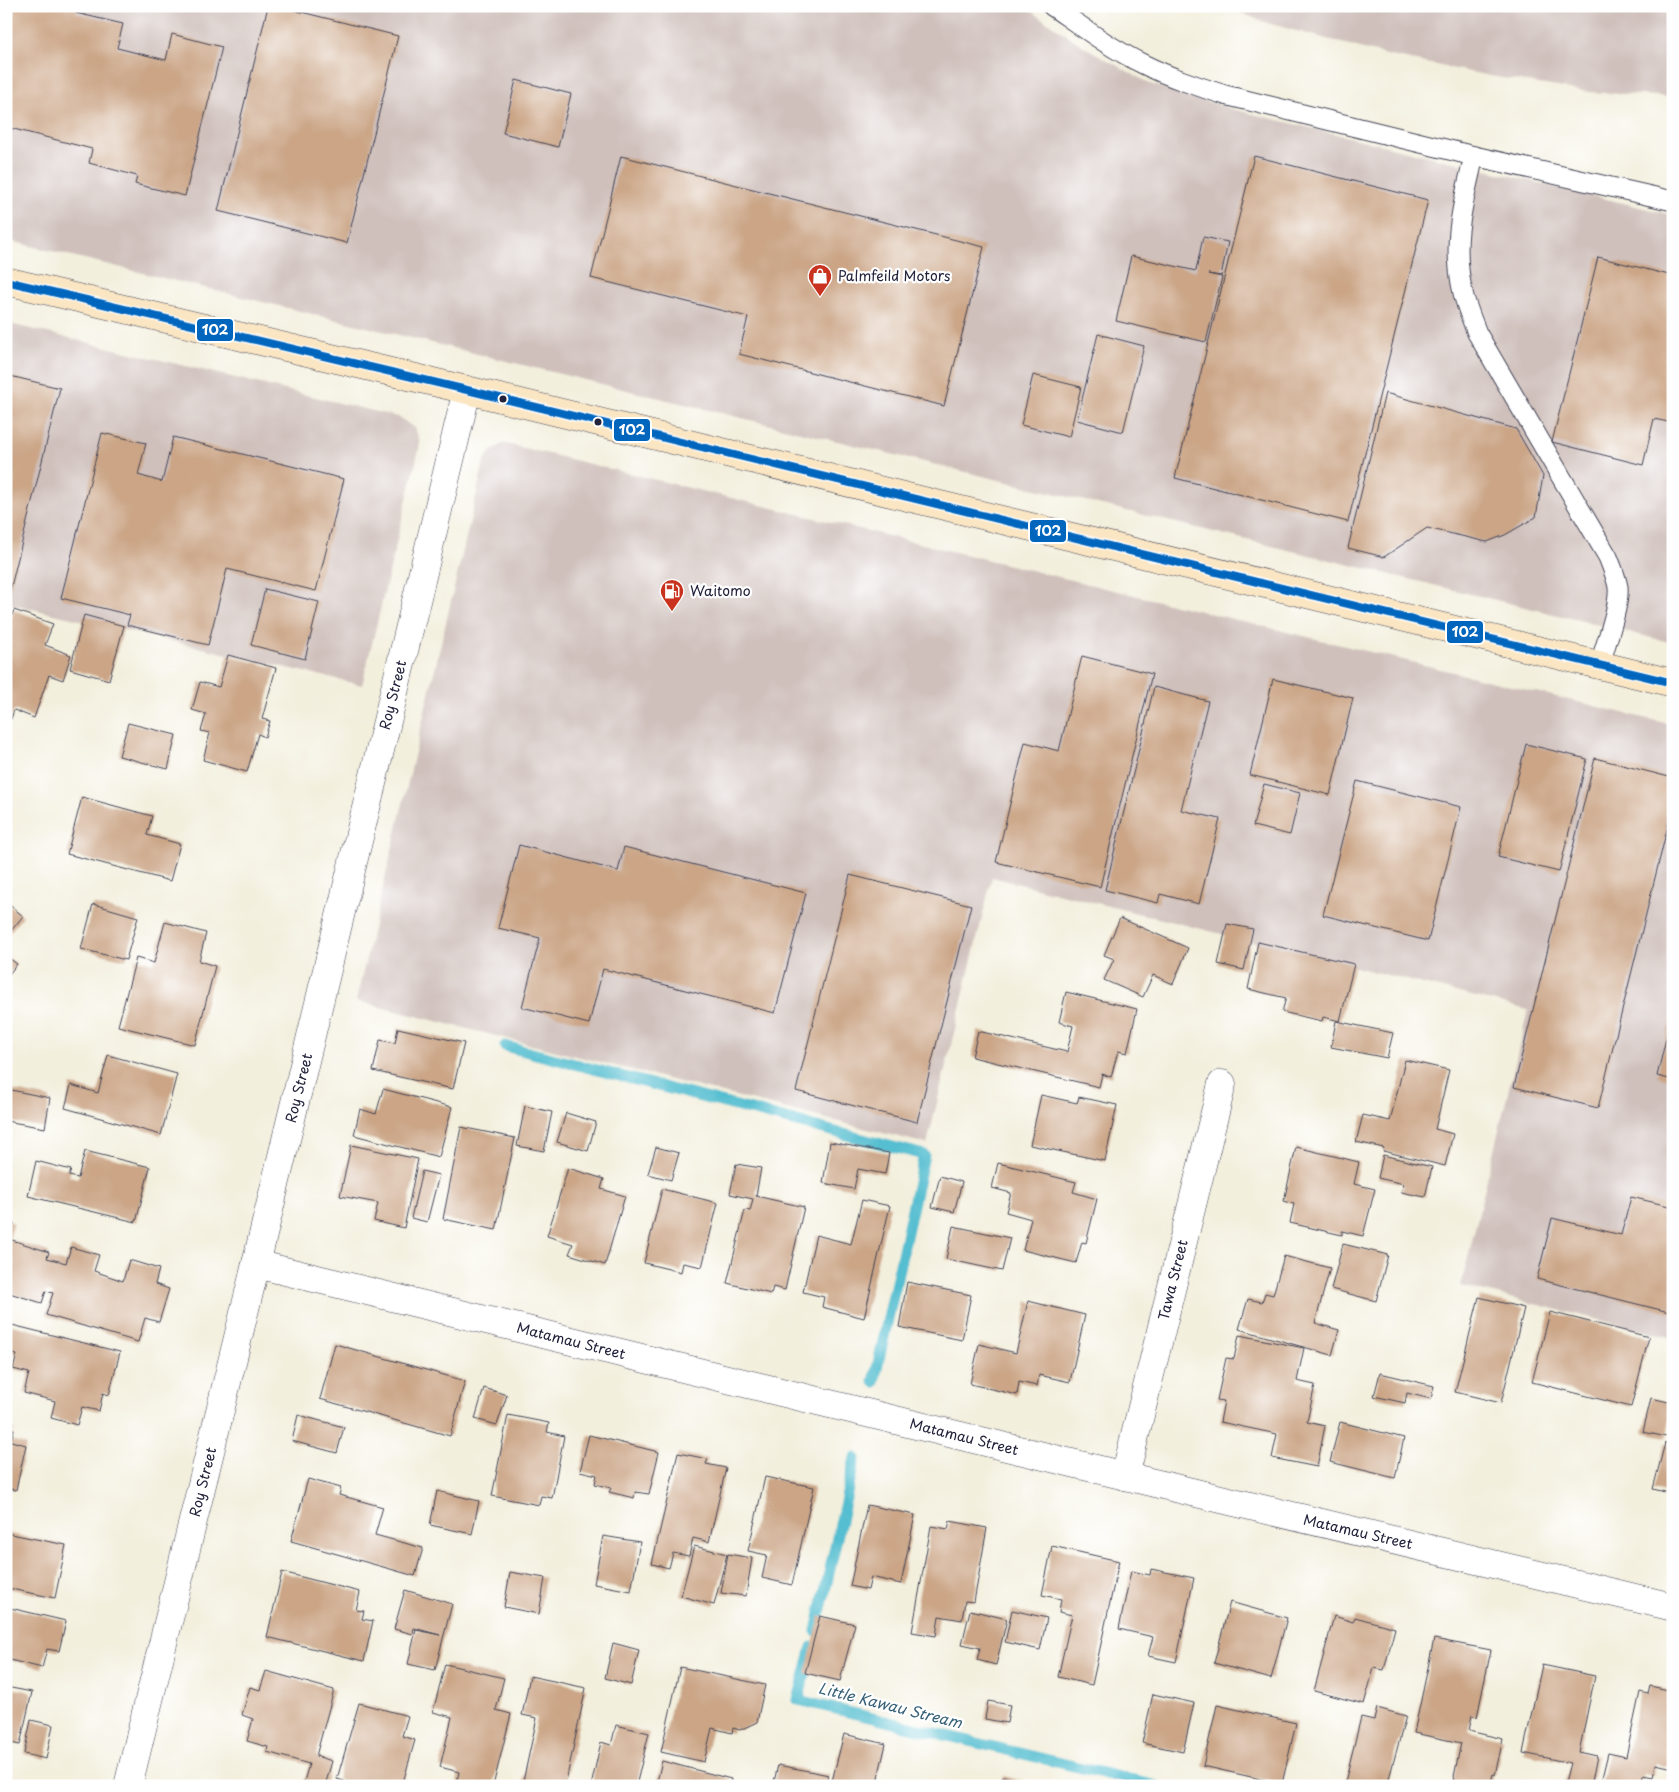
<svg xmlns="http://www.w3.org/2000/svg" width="1679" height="1792" font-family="'Playpen Sans',sans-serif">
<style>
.industrial{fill:#cfc0bb}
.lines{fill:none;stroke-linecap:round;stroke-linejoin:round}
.stream{stroke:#54bed0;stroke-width:11}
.building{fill:#cba586}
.service-casing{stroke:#414153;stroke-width:21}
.minor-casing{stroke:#414153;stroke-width:29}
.secondary-casing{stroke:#414153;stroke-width:29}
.service{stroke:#fff;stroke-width:19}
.minor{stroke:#fff;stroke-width:28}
.secondary{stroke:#fbe6c4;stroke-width:28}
.bus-1-casing{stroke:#fff;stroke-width:11}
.bus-1{stroke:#0065bd;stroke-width:8}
.bus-dot{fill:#22223b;stroke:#fff;stroke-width:2}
.labels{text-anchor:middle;stroke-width:4.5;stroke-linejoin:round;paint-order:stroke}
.poi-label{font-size:14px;fill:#22223b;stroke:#fff;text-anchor:start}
.street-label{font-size:14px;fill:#22223b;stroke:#fff}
.water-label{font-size:15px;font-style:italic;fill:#366077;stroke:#fff}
.line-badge{stroke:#fff;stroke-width:2}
.badge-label{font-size:14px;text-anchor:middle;font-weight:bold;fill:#fff}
</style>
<rect width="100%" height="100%" fill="#fff"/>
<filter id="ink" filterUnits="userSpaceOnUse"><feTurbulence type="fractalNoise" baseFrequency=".02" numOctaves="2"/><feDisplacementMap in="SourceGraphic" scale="10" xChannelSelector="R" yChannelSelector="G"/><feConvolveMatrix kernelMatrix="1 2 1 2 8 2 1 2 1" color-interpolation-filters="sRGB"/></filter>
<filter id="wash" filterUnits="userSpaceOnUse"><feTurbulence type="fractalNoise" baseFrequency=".0096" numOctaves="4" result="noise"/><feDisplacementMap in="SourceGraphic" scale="20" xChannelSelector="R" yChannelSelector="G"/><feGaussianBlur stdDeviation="1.12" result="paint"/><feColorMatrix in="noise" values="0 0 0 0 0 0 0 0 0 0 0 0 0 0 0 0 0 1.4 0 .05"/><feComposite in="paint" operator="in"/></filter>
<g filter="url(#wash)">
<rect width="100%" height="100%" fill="#f3efdd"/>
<g class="industrial">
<polygon points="6,6 1024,6 1083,46 1150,84 1232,109 1673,215 1673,643 6,240"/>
<polygon points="1223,6 1673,6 1673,97 1588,92 1490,76 1386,55 1267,23"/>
<polygon points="6,323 398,417 415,428 420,442 419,449 362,685 6,603"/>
<polygon points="502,444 507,444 1673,725 1673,1338 1461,1286 1528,1010 992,877 927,1144 356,1001 484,462 490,452"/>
</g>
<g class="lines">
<g class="stream">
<polyline points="505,1046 924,1155 874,1382"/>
<polyline points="816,1631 855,1458"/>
<polyline points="812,1647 798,1700 1157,1786"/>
</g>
</g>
<g id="blocks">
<g class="building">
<polygon points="6,6 78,6 76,13 123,24 117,48 166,60 172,34 222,47 185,196 135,184 137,176 89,163 92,149 6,127"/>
<polygon points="268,6 277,6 398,36 347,243 218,211"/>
<polygon points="516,80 571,94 558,147 503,133"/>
<polygon points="621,156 984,247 944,406 739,354 748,317 591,278"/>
<polygon points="1254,156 1428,200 1348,522 1175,478"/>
<polygon points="1203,237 1228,242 1221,276 1208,274 1222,277 1206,342 1116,321 1131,256 1196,271"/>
<polygon points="1598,257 1673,276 1673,423 1654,419 1643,465 1552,442"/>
<polygon points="1098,334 1144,346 1123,432 1077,420"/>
<polygon points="6,375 60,388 7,603 6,603"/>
<polygon points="1033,375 1081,387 1069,437 1021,425"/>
<polygon points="1385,393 1516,429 1543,476 1536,517 1505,535 1487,542 1427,528 1384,557 1348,548"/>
<polygon points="102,433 146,443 138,475 162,482 173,437 344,479 316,591 227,569 208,645 127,625 130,615 61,598"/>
<polygon points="265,589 319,602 305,659 251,645"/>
<polygon points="14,610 53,624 45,645 71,655 63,680 49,675 34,718 14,710 11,719 6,717 6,652 8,646 6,646 6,630"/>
<polygon points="84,615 124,626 109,680 70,669"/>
<polygon points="228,655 276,668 262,719 270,721 265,737 258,734 247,772 203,760 210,733 201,731 206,714 192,710 200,682 219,687"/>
<polygon points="1082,656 1152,674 1100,887 996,862 1025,742 1059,751"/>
<polygon points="1273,679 1353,698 1330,795 1250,775"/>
<polygon points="1154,687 1208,701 1181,810 1220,819 1199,904 1160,894 1158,903 1105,890"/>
<polygon points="128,723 176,735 168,769 119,756"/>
<polygon points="1526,744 1587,759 1559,872 1498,857"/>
<polygon points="1595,758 1673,778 1673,805 1598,1108 1514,1087"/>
<polygon points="1357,781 1461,807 1428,941 1323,915"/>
<polygon points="1264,784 1300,793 1290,835 1253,826"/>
<polygon points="82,797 152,816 147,835 180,844 170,881 67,854"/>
<polygon points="519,845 618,871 624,847 806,893 775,1013 603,969 589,1024 522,1007 540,938 498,928"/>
<polygon points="850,875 971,905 917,1122 796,1091"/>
<polygon points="6,902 23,916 6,937"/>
<polygon points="93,904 138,917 126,960 81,949"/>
<polygon points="1120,918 1188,948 1173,984 1153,975 1143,997 1104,980 1114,959 1104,955"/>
<polygon points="165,922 206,933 199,961 215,966 195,1045 118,1026 136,958 154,963"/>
<polygon points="1227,924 1253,929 1244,970 1218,964"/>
<polygon points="1258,942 1354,964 1340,1021 1323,1017 1322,1021 1282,1012 1286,998 1248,989"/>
<polygon points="6,956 17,964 6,978"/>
<polygon points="1066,992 1137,1009 1127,1053 1118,1051 1111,1077 1102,1074 1099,1087 972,1057 978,1031 1067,1052 1073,1026 1059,1022"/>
<polygon points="1672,1014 1673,1014 1673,1080 1657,1076"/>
<polygon points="1336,1021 1393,1033 1387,1058 1331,1047"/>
<polygon points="398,1028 464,1043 453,1089 373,1071 380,1040 395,1043"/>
<polygon points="108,1055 177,1074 161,1135 65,1108 71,1085 98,1093"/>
<polygon points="1405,1060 1449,1070 1435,1129 1453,1134 1445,1166 1383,1151 1384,1148 1356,1142 1363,1115 1390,1121"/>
<polygon points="6,1089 50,1098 45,1128 6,1121"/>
<polygon points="383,1089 452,1107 439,1157 354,1135 360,1109 376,1114"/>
<polygon points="1041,1095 1077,1103 1079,1097 1117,1105 1105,1161 1030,1145"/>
<polygon points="525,1106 552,1112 544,1151 517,1146"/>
<polygon points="566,1113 596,1122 588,1151 557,1142"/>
<polygon points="461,1127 515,1138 496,1230 443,1219"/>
<polygon points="830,1142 889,1153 885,1174 858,1169 854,1189 823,1183"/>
<polygon points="351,1145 418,1159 404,1228 374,1221 378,1203 340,1196"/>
<polygon points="656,1147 679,1153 671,1180 648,1174"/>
<polygon points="1296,1147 1359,1162 1354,1184 1375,1189 1363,1236 1342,1231 1342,1235 1290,1223 1294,1204 1284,1201"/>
<polygon points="85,1151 150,1167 136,1222 28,1196 36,1161 71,1170 69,1176 78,1178"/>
<polygon points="1383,1155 1432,1167 1425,1197 1401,1192 1404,1184 1378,1178"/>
<polygon points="998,1163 1076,1182 1073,1192 1097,1199 1086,1243 1082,1242 1076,1263 1023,1250 1031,1219 1006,1212 1011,1193 992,1188"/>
<polygon points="736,1164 761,1168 756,1196 804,1207 785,1290 773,1287 771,1294 727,1283 745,1210 750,1211 753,1199 730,1194"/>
<polygon points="568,1168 604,1179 601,1189 625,1196 605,1265 569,1254 573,1244 547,1236"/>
<polygon points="422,1171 439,1175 427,1222 411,1218"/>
<polygon points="940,1176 962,1182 954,1212 932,1207"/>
<polygon points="662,1189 718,1203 702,1267 683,1263 681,1272 644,1263"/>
<polygon points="1631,1197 1673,1207 1673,1313 1537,1279 1552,1218 1621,1235"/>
<polygon points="862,1200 890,1206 864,1318 822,1307 824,1297 803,1292 816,1235 851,1244"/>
<polygon points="6,1220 14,1223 9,1239 49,1252 47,1258 66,1263 71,1247 99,1255 94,1271 123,1281 129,1260 159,1269 155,1284 169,1289 159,1322 145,1318 138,1342 46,1315 53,1293 46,1291 42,1303 6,1292"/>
<polygon points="953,1226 1010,1238 1002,1271 946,1259"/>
<polygon points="1343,1244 1388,1255 1376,1301 1331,1289"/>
<polygon points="1284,1256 1330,1268 1315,1323 1339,1330 1332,1355 1239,1329 1248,1299 1262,1302 1265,1293 1273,1295"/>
<polygon points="907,1282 971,1295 962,1340 899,1327"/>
<polygon points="1479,1297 1524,1308 1501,1403 1455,1392"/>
<polygon points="1028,1301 1085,1315 1070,1382 1039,1375 1037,1386 1019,1382 1017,1395 970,1384 979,1344 1016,1353"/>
<polygon points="1550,1312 1649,1337 1631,1407 1532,1382"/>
<polygon points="12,1325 120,1352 109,1395 103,1393 99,1411 82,1407 77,1425 51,1418 55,1401 24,1393 29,1373 13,1369 17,1355 6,1352"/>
<polygon points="1239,1335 1304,1348 1297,1381 1315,1385 1307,1422 1325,1426 1317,1467 1272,1458 1277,1434 1220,1422 1224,1401 1217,1400 1226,1358 1234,1359"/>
<polygon points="335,1344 465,1381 450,1436 320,1399"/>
<polygon points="1380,1373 1434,1386 1431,1399 1407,1393 1405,1403 1374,1396"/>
<polygon points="484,1388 507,1395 497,1425 475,1419"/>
<polygon points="1651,1398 1673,1403 1667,1437 1643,1432"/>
<polygon points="298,1415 344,1427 337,1453 292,1441"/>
<polygon points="508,1415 549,1423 547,1432 564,1436 552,1498 541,1496 539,1505 492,1496"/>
<polygon points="1340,1422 1404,1438 1395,1478 1330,1462"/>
<polygon points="6,1427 14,1429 11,1441 26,1445 16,1490 6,1488"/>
<polygon points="589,1435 659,1452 649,1494 635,1492 634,1498 609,1492 611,1488 595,1484 597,1475 580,1471"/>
<polygon points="1665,1443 1673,1445 1673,1494 1653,1489"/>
<polygon points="678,1453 708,1459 706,1464 726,1468 709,1542 693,1538 689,1556 673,1553 669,1568 652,1564"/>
<polygon points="765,1477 814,1487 792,1585 762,1578 767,1555 748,1551"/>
<polygon points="308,1479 341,1488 339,1495 383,1507 375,1535 423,1548 415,1576 291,1541"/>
<polygon points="437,1491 479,1501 472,1534 430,1525"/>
<polygon points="867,1505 915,1515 901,1584 871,1577 868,1590 850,1586"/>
<polygon points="950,1521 987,1528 974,1602 965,1601 962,1620 939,1616 936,1636 912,1632 931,1526 948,1529"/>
<polygon points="6,1533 66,1545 55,1598 6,1588"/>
<polygon points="603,1536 640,1542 631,1591 594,1584"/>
<polygon points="694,1546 727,1554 714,1605 681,1596"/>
<polygon points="1052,1546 1119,1561 1092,1685 1058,1677 1072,1615 1059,1612 1061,1599 1042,1595"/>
<polygon points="728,1554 752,1558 746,1596 721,1593"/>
<polygon points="1151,1569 1194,1578 1176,1662 1148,1656 1153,1637 1119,1629 1131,1571 1150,1575"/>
<polygon points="282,1572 360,1592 356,1610 364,1611 362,1619 373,1621 364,1661 267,1637"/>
<polygon points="510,1572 545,1578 539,1614 504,1607"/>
<polygon points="405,1590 452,1604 435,1670 408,1664 416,1630 440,1635 414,1628 413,1634 394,1629"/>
<polygon points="1230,1602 1287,1618 1271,1679 1214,1663"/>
<polygon points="6,1607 66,1621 59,1651 47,1649 42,1668 6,1659"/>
<polygon points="970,1610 1007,1619 996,1665 977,1660 980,1648 962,1644"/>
<polygon points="1012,1610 1047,1618 1040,1650 1005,1642"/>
<polygon points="820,1616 855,1624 840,1681 805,1673"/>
<polygon points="1334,1616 1353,1622 1355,1617 1395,1628 1384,1670 1374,1668 1364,1704 1314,1691"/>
<polygon points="1434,1639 1491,1650 1477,1717 1472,1715 1469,1731 1503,1739 1495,1775 1493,1774 1490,1786 1452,1786 1461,1743 1414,1733"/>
<polygon points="613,1643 639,1650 631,1685 605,1678"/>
<polygon points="445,1664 504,1678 496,1710 511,1714 493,1786 456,1786 459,1772 440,1767 452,1717 433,1712"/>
<polygon points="1542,1665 1595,1676 1579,1752 1597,1756 1591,1786 1564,1786 1570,1763 1523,1753"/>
<polygon points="680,1667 765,1685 757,1722 740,1730 733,1728 732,1733 712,1728 704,1762 661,1752"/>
<polygon points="266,1671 334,1690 316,1756 332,1761 325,1786 303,1785 309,1764 267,1752 268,1747 247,1741 253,1719 242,1715 250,1687 260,1690"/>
<polygon points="530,1676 586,1688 565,1786 522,1786 537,1718 522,1715"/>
<polygon points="1650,1686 1673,1691 1673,1768 1656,1764 1653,1777 1643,1775 1641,1786 1600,1786 1608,1753 1626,1757 1640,1692 1648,1694"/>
<polygon points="6,1687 32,1692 20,1745 6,1742"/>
<polygon points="1153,1694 1194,1703 1183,1752 1142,1743"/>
<polygon points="988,1701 1010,1705 1007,1723 985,1719"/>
<polygon points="359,1703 408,1716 402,1736 415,1740 402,1786 361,1786 337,1779"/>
<polygon points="1217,1705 1296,1723 1282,1784 1203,1766"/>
<polygon points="1377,1708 1406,1716 1387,1786 1344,1786 1361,1717 1374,1720"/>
<polygon points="31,1720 53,1725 46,1759 24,1754"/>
<polygon points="616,1725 649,1733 636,1786 591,1786 601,1742 611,1745"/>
<polygon points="844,1734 886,1744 876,1786 831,1785"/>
<polygon points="662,1761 731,1779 730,1786 656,1786"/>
<polygon points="778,1765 829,1775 826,1786 773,1786"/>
<polygon points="1003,1776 1038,1785 1038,1786 1001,1786"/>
</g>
</g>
</g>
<g filter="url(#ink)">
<use href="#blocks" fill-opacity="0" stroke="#414153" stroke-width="1"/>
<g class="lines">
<g class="service-casing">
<g id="service">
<path d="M1052 6C1081 26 1110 48 1143 64 1169 77 1197 86 1225 95L1474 156"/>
<path d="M1600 665C1605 644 1620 607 1618 587 1616 576 1612 567 1608 557L1477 333C1472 320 1466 306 1463 293 1451 241 1463 205 1474 156L1673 201"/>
</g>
</g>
<g class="minor-casing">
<g id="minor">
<polyline points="256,1264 1125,1476 1673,1607"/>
<polyline points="1125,1476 1222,1084"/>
<polyline points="128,1786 256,1264 467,390"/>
</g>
</g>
<g class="secondary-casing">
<polyline id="secondary" points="6,281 467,390 1673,683"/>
</g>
<use href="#service" class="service"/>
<use href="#minor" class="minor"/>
<use href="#secondary" class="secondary"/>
<g class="bus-1-casing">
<polyline id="bus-1" points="6,281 467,390 1673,683"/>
</g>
<use href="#bus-1" class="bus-1"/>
</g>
</g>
<defs>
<g id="shop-pin" transform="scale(1.25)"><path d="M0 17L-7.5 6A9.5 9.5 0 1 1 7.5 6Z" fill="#c8321e" stroke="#fff"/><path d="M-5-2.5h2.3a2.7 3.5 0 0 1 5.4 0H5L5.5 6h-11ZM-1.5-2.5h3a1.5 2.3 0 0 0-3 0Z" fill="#fff"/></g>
<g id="fuel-pin" transform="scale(1.25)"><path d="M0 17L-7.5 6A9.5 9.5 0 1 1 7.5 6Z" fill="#c8321e" stroke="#fff"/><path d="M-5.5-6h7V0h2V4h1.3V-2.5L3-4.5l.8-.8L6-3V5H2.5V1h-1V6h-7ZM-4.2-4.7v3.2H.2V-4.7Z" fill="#fff"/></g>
</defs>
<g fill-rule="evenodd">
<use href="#shop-pin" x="820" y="276"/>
<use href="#fuel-pin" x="672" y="591"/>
</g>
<g class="bus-dot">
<circle cx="503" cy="399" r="4.5"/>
<circle cx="598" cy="422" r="4.5"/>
</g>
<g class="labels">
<g class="poi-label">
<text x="838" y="281">Palmfeild Motors</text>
<text x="690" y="596">Waitomo</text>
</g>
<g class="street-label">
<text transform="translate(393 695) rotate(-76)" y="5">Roy Street</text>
<text transform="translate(299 1088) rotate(-76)" y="5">Roy Street</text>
<text transform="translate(1173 1280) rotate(-76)" y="5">Tawa Street</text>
<text transform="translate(571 1341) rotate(14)" y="5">Matamau Street</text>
<text transform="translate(964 1437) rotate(14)" y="5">Matamau Street</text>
<text transform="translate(203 1482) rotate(-76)" y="5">Roy Street</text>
<text transform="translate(1358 1532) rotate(13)" y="5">Matamau Street</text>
</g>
<g class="water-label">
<text transform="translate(890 1706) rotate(14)" y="5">Little Kawau Stream</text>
</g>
</g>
<g class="line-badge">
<rect x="196" y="318" width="38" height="24" rx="5" fill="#0065bd"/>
<rect x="613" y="418" width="38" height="24" rx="5" fill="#0065bd"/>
<rect x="1029" y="519" width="38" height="24" rx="5" fill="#0065bd"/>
<rect x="1446" y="620" width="38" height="24" rx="5" fill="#0065bd"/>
</g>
<g class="badge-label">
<text x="215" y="335">102</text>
<text x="632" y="435">102</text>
<text x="1048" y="536">102</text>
<text x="1465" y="637">102</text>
</g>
<rect width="1679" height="1792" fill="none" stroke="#fff" stroke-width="25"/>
</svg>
